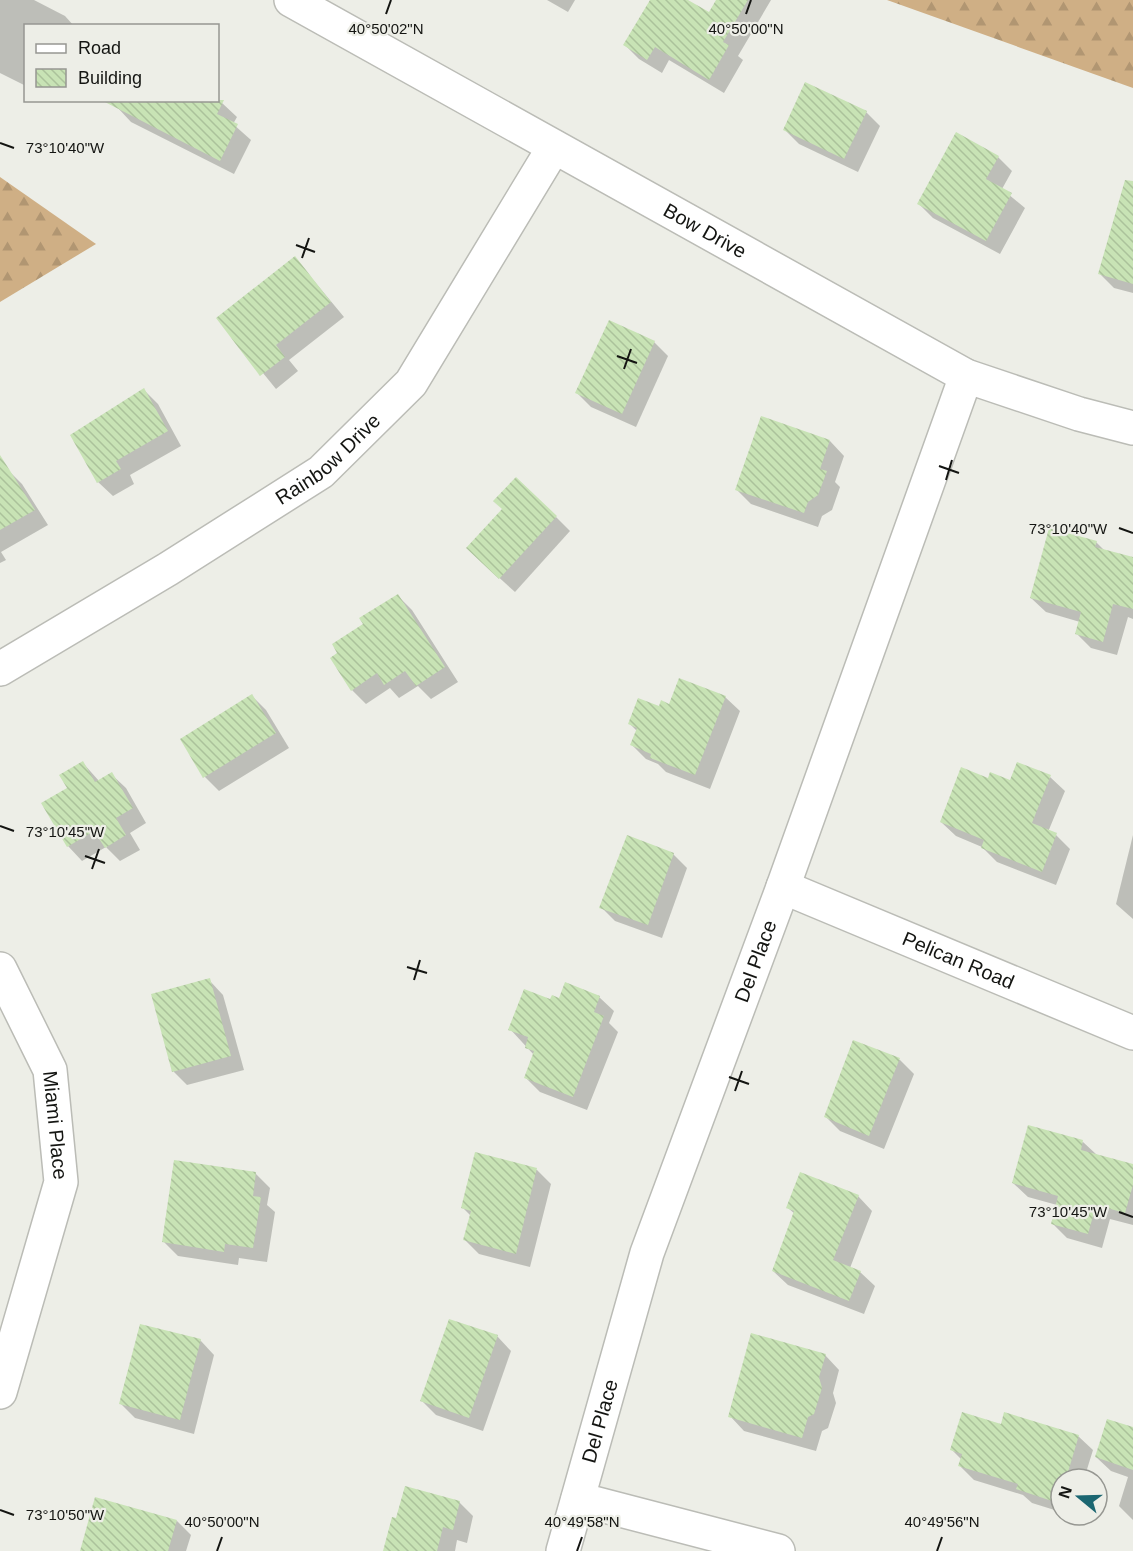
<svg xmlns="http://www.w3.org/2000/svg" width="1133" height="1551" font-family="Helvetica,sans-serif">
<style>
.forest{fill:url(#forest-firs)}
.shadow{fill:#0003}
.building{fill:url(#building-back-hatch)}
.lines{fill:none;stroke-linecap:round;stroke-linejoin:round}
.minor-casing{stroke:#bbbcb6;stroke-width:36}
.minor{stroke:#fff;stroke-width:33}
.ticks{fill:none;stroke:#141512;stroke-width:2}
.labels{text-anchor:middle;stroke-width:4.5;stroke-linejoin:round;paint-order:stroke}
.street-label{font-size:20px;fill:#141512;stroke:#edeee7}
.ticks-label{font-size:15px;text-anchor:middle;fill:#141512;stroke:#edeee7;stroke-width:4.5;stroke-linejoin:round;paint-order:stroke}
</style>
<defs>
<pattern id="forest-firs" width="22" height="20" patternUnits="userSpaceOnUse" patternTransform="scale(1.5)"><rect width="22" height="20" fill="#cfaf85"/><path d="M5 1l3.5 6h-7zM16 11l3.5 6h-7z" fill="#b19672"/></pattern>
<pattern id="building-back-hatch" width="6" height="6" patternUnits="userSpaceOnUse" patternTransform="scale(1.5)"><rect width="6" height="6" fill="#c8e3b5"/><path d="M-1 5l2 2M0 0l6 6M5-1l2 2" fill="none" stroke="#abc29b"/></pattern>
</defs>
<rect width="100%" height="100%" fill="#edeee7"/>
<g class="forest">
<polygon points="887,0 1133,0 1133,88"/>
<polygon points="0,177 96,244 0,302"/>
</g>
<g class="shadow">
<polygon points="0,0 34,0 65,16 74,26 26,26 26,86 0,73"/>
<polygon points="547,0 575,0 568,12"/>
<polygon points="652,0 667,0 709,14 718,0 771,0 738,56 743,60 724,93 669,60 662,73 639,59 625,45"/>
<polygon points="222,103 237,117 233,124 251,140 234,174 131,122 117,107"/>
<polygon points="866,112 880,126 858,172 799,144 785,130"/>
<polygon points="998,157 1012,171 1002,189 1025,208 1000,254 933,218 919,204"/>
<polygon points="1133,204 1133,293 1114,288 1099,273"/>
<polygon points="295,258 344,317 289,360 298,371 276,389 218,318"/>
<polygon points="654,342 668,356 636,427 591,407 576,392"/>
<polygon points="144,390 158,404 181,446 130,475 134,484 113,496 98,482"/>
<polygon points="830,441 844,456 835,482 840,487 832,510 822,516 818,527 751,504 737,490"/>
<polygon points="8,470 22,484 48,525 1,552 6,560 0,563 0,475"/>
<polygon points="504,509 556,517 570,531 515,592 482,562"/>
<polygon points="1096,542 1105,551 1133,559 1133,619 1128,617 1117,655 1091,648 1077,634 1080,622 1046,612 1031,598"/>
<polygon points="398,596 412,610 458,682 431,699 418,686 399,698 390,688 366,704 352,690 365,624"/>
<polygon points="252,696 266,710 289,748 219,791 205,777 182,740"/>
<polygon points="725,697 740,711 710,789 666,772 658,764 646,759 632,745 637,731 630,724 660,708"/>
<polygon points="83,763 99,781 111,774 126,788 146,823 130,833 140,850 120,861 106,847 82,861 68,846 69,788"/>
<polygon points="1050,777 1065,791 1048,832 1056,835 1070,849 1056,885 997,862 982,847 956,836 941,822 989,780 1011,782"/>
<polygon points="1133,835 1133,919 1116,904"/>
<polygon points="673,854 687,868 662,938 615,921 601,907"/>
<polygon points="209,980 223,995 244,1070 187,1085 173,1071"/>
<polygon points="599,997 614,1011 609,1023 618,1032 587,1110 540,1092 526,1078 534,1055 510,1029 551,1001"/>
<polygon points="853,1041 900,1060 914,1074 884,1149 840,1131 826,1117"/>
<polygon points="1083,1142 1097,1155 1133,1165 1133,1225 1110,1219 1102,1248 1067,1238 1052,1223 1057,1205 1028,1197 1013,1183"/>
<polygon points="476,1154 537,1170 551,1184 530,1267 479,1254 465,1240 471,1216 463,1208"/>
<polygon points="256,1174 270,1188 267,1205 275,1212 267,1262 239,1258 238,1265 178,1256 164,1242"/>
<polygon points="858,1196 872,1211 850,1268 860,1272 875,1286 864,1314 788,1285 773,1271 795,1214 788,1208"/>
<polygon points="497,1336 511,1351 483,1431 436,1415 422,1401"/>
<polygon points="200,1340 214,1355 194,1434 135,1418 121,1404"/>
<polygon points="825,1355 839,1370 833,1393 836,1403 828,1428 822,1431 816,1451 744,1431 730,1416"/>
<polygon points="1002,1426 1078,1436 1093,1450 1084,1479 1061,1479 1061,1512 1032,1503 1023,1495 974,1480 960,1466 962,1460 952,1450"/>
<polygon points="1133,1429 1133,1520 1119,1506 1128,1477 1111,1471 1096,1457"/>
<polygon points="459,1502 473,1516 467,1543 457,1540 455,1551 386,1551"/>
<polygon points="177,1521 191,1535 186,1551 81,1551"/>
</g>
<g class="building">
<polygon points="650,0 688,0 709,12 716,0 748,0 723,42 729,45 709,80 655,47 647,60 623,45"/>
<polygon points="805,82 867,111 844,159 783,130"/>
<polygon points="101,100 224,100 217,114 238,124 220,161"/>
<polygon points="956,132 999,156 986,179 1012,193 986,241 917,204"/>
<polygon points="1125,180 1133,181 1133,284 1098,274"/>
<polygon points="295,256 331,302 276,345 285,357 260,376 216,318"/>
<polygon points="609,320 655,341 622,414 575,393"/>
<polygon points="144,388 168,431 116,461 121,469 97,483 70,435"/>
<polygon points="761,416 830,440 820,469 827,471 818,495 808,502 804,513 735,490"/>
<polygon points="0,455 35,510 0,530"/>
<polygon points="516,477 557,516 499,579 466,548 502,509 493,501"/>
<polygon points="1049,528 1097,541 1095,547 1133,557 1133,609 1113,604 1103,642 1075,634 1081,612 1030,598"/>
<polygon points="398,594 445,667 416,686 405,671 384,685 377,673 351,691 330,658 337,653 332,644 363,624 359,618"/>
<polygon points="679,678 726,696 695,775 650,758 651,754 630,745 637,728 628,724 638,698 659,706 661,700 669,704"/>
<polygon points="252,694 276,733 203,778 180,739"/>
<polygon points="83,761 95,782 112,772 133,808 116,818 126,835 105,848 94,831 67,847 41,803 67,788 59,775"/>
<polygon points="1017,762 1051,775 1032,823 1057,833 1042,872 981,848 984,840 940,822 961,767 988,778 990,772 1010,780"/>
<polygon points="627,835 674,853 648,925 599,908"/>
<polygon points="210,978 231,1056 172,1072 151,994"/>
<polygon points="565,982 600,996 594,1012 604,1016 573,1097 524,1078 534,1051 525,1048 528,1037 508,1030 524,989 550,999 552,995 559,998"/>
<polygon points="853,1040 900,1058 869,1136 824,1117"/>
<polygon points="1028,1125 1083,1140 1081,1150 1133,1164 1133,1185 1125,1213 1096,1205 1088,1234 1051,1224 1058,1196 1012,1183"/>
<polygon points="475,1152 537,1168 516,1254 463,1240 471,1211 461,1208"/>
<polygon points="174,1160 256,1172 253,1196 261,1197 253,1248 225,1244 224,1252 162,1242"/>
<polygon points="800,1172 859,1195 833,1260 861,1271 849,1301 772,1271 794,1211 786,1208"/>
<polygon points="449,1319 498,1335 469,1418 420,1401"/>
<polygon points="140,1324 201,1339 180,1420 119,1404"/>
<polygon points="751,1333 826,1354 819,1377 822,1388 814,1414 808,1417 802,1438 728,1417"/>
<polygon points="962,1412 1001,1424 1004,1412 1079,1435 1066,1479 1061,1479 1058,1503 1016,1489 1018,1484 958,1466 962,1454 950,1450"/>
<polygon points="1107,1419 1133,1427 1133,1470 1095,1457"/>
<polygon points="405,1486 460,1501 453,1530 443,1527 437,1551 383,1551 392,1517 396,1518"/>
<polygon points="95,1497 177,1520 168,1551 80,1551"/>
</g>
<g class="lines">
<g class="minor-casing">
<g id="minor">
<path id="s1" d="M291 0 966 376 1079 414 1133 428"/>
<path id="s2" d="M0 669 168 569 321 472 411 383 554 147"/>
<path id="s3" d="M783 887 1133 1033"/>
<path id="s4" d="M0 969 50 1070 61 1182 0 1392"/>
<polyline points="578,1499 778,1551"/>
<path id="s5" d="M563 1551 647 1253 783 887 966 376"/>
</g>
</g>
<use href="#minor" class="minor"/>
</g>
<path class="ticks" d="M386 14 391 0M746 14 751 0M0 143 14 148M296 245 315 252M302 258 309 238M617 356 637 363M624 369 631 349M939 466 959 473M946 480 952 460M1119 528 1133 533M0 826 14 831M85 856 105 863M92 869 99 849M407 967 427 973M414 980 420 960M729 1077 749 1084M735 1091 742 1071M1119 1212 1133 1217M0 1510 14 1515M217 1551 222 1537M577 1551 582 1537M937 1551 942 1537"/>
<g class="labels">
<g class="street-label">
<text dy="7" stroke="none"><textPath href="#s1" startOffset="474">Bow Drive</textPath></text>
<text dy="7" stroke="none"><textPath href="#s2" startOffset="390">Rainbow Drive</textPath></text>
<text dy="7" stroke="none"><textPath href="#s5" startOffset="621">Del Place</textPath></text>
<text dy="7" stroke="none"><textPath href="#s3" startOffset="190">Pelican Road</textPath></text>
<text dy="7" stroke="none"><textPath href="#s4" startOffset="168">Miami Place</textPath></text>
<text dy="7" stroke="none"><textPath href="#s5" startOffset="135">Del Place</textPath></text>
</g>
</g>
<g class="ticks-label">
<text x="386" y="34">40°50'02"N</text>
<text x="746" y="34">40°50'00"N</text>
<text x="65" y="153">73°10'40"W</text>
<text x="1068" y="534">73°10'40"W</text>
<text x="65" y="837">73°10'45"W</text>
<text x="1068" y="1217">73°10'45"W</text>
<text x="65" y="1520">73°10'50"W</text>
<text x="222" y="1527">40°50'00"N</text>
<text x="582" y="1527">40°49'58"N</text>
<text x="942" y="1527">40°49'56"N</text>
</g>
<rect x="24" y="24" width="195" height="78" fill="#edeee7" stroke="#969792" stroke-width="1.5"/>
<rect x="36" y="44" width="30" height="9" fill="#ffffff" stroke="#969792" stroke-width="1.5"/>
<text x="78" y="54" font-size="18" fill="#141512">Road</text>
<rect x="36" y="69" width="30" height="18" fill="url(#building-back-hatch)" stroke="#969792" stroke-width="1.5"/>
<text x="78" y="84" font-size="18" fill="#141512">Building</text>
<g transform="translate(1079 1497) rotate(289)"><circle r="28" fill="#edeee7" stroke="#969792" stroke-width="1.5"/>
<path d="M0-4.5L10 22L0 15L-10 22Z" fill="#1b6671"/>
<text y="-9" font-size="16" font-weight="bold" text-anchor="middle" fill="#141512">N</text>
</g>
</svg>
